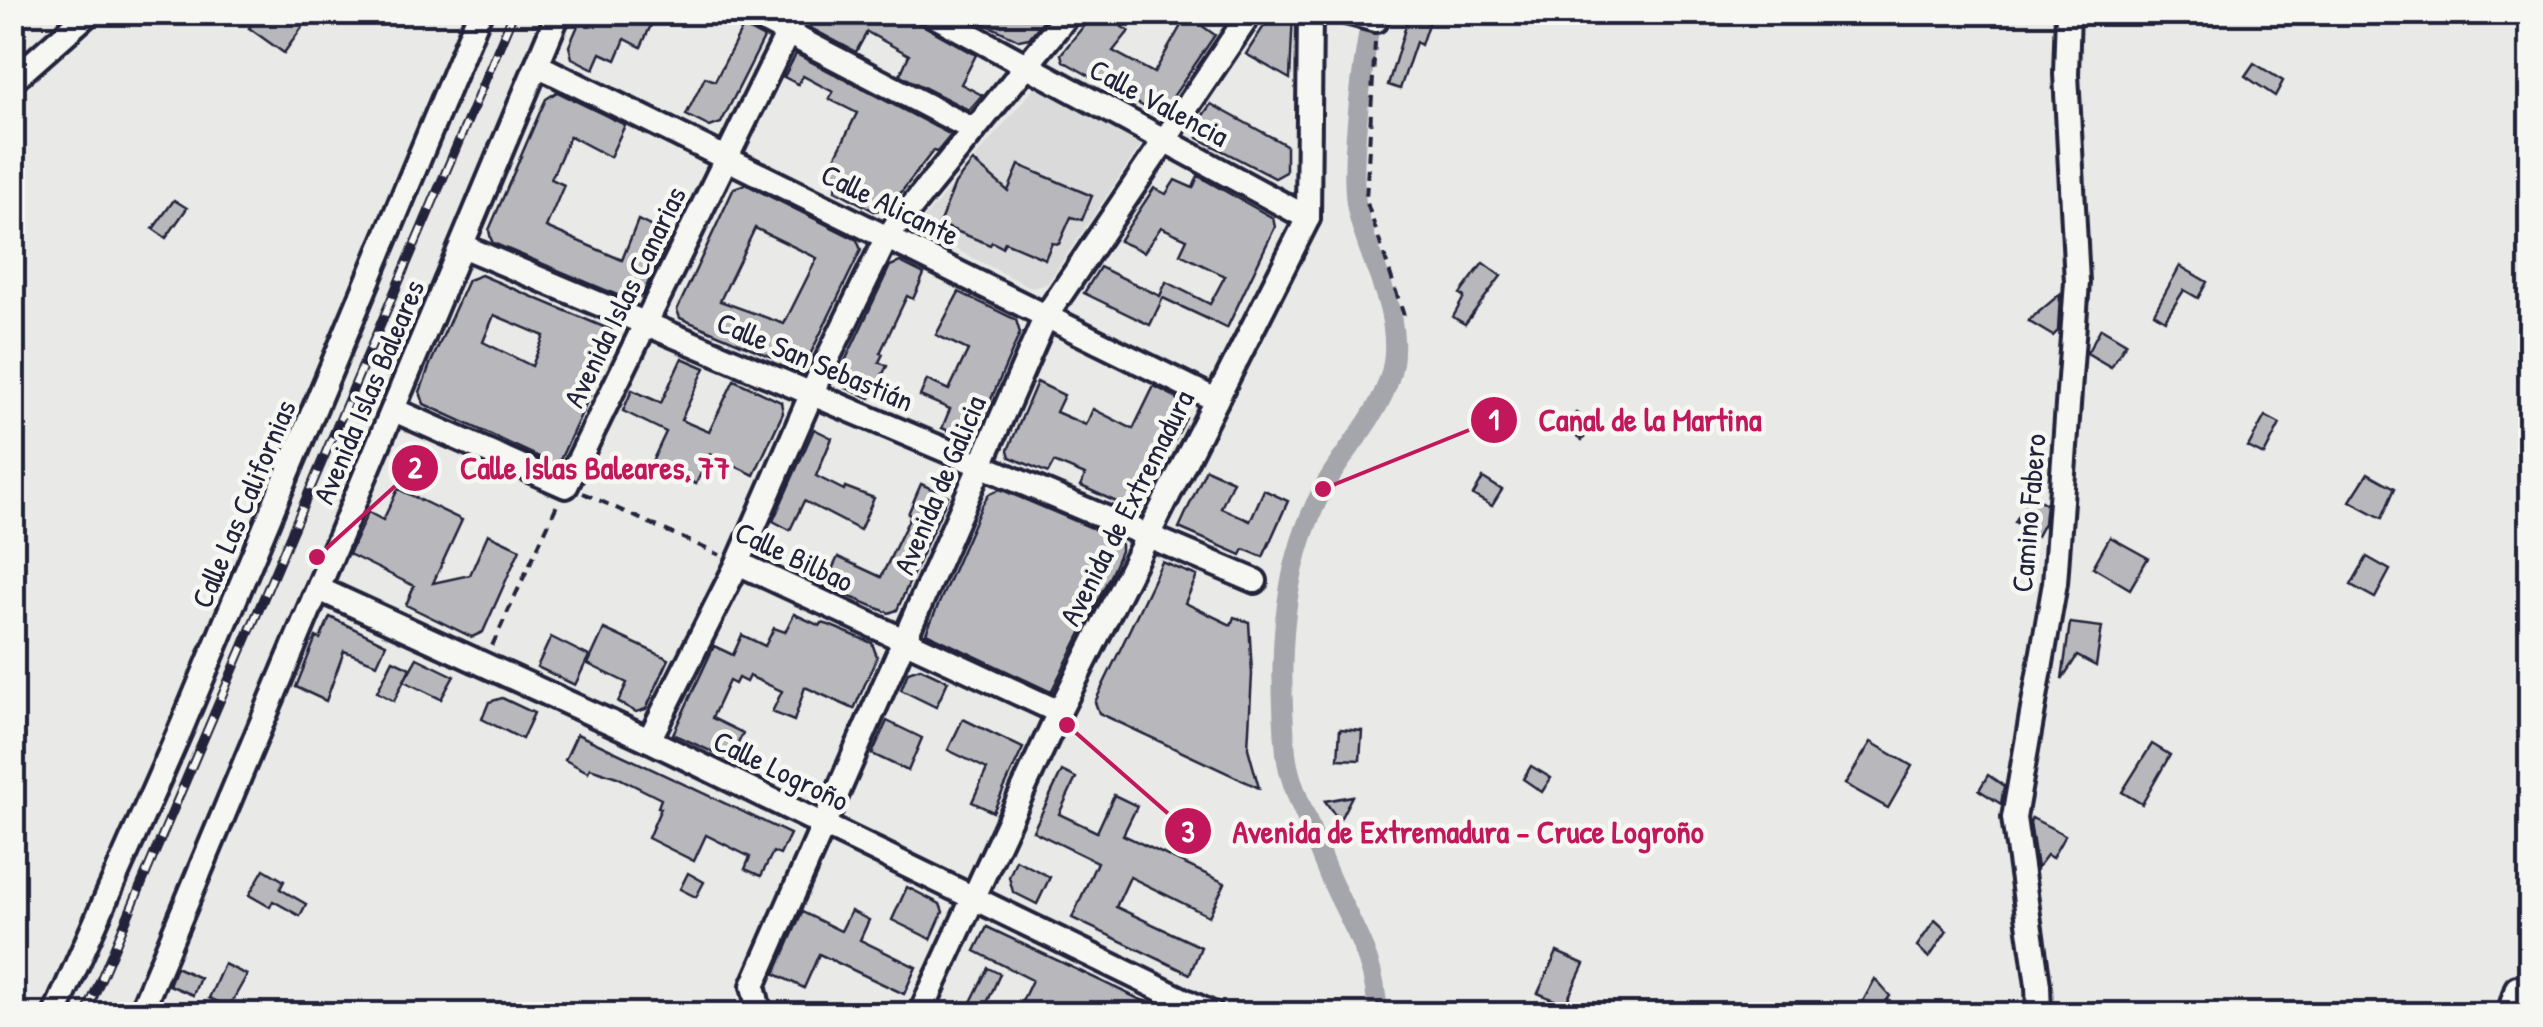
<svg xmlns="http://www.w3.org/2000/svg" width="2543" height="1027" font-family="'Patrick Hand',sans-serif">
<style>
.built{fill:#dadada}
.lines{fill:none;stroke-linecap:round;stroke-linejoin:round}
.canal{stroke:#a5a5ac;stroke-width:20}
.building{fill:#b8b8bc;stroke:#22223b;stroke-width:2.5;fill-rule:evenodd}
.minor-casing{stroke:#22223b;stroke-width:30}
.path{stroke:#22223b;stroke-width:4;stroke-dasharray:10 8;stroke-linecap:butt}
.minor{stroke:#f6f6f2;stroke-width:22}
.rail-casing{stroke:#22223b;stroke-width:10}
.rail{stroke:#f6f6f2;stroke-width:6;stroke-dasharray:19;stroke-linecap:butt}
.labels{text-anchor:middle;stroke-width:9;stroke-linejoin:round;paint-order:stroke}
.street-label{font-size:30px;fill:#22223b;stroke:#f6f6f2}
.leader{fill:none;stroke:#c2185b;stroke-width:4}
.callout-dot{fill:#c2185b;stroke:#f6f6f2;stroke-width:4}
.mark-label{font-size:30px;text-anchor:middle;font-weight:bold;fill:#fff}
.callout-label{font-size:32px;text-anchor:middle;font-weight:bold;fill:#c2185b;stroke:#f6f6f2;stroke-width:9;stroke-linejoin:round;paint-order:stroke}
</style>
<rect width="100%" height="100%" fill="#e9e9e7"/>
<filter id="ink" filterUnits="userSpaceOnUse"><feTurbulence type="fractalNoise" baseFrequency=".01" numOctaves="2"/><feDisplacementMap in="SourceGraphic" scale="20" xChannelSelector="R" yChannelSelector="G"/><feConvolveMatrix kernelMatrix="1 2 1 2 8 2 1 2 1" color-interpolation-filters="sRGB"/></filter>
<g filter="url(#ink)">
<polygon class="built" points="1035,87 1141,145 1047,284 1032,288 926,234 922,221"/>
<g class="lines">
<path class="canal" d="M1368 36C1361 78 1349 170 1357 209 1368 260 1401 309 1393 363 1386 409 1346 447 1324 487 1280 568 1278 663 1286 753 1288 775 1297 797 1306 817 1314 838 1322 860 1331 880 1351 924 1378 964 1377 1014"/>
</g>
<g class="building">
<polygon points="261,12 313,12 284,53 249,28"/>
<polygon points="584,12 657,12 641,47 625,39 616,60 601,53 594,69 572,58 569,46"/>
<polygon points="817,12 899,12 976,55 961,84 982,95 969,110 900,75 909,55 867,32 856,52 809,27"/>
<polygon points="960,12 1050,12 1029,38 1019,40"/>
<polygon points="1095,12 1134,12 1122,27 1129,31 1113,51 1154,73 1187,15 1215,35 1164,110 1155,113 1063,61 1061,54"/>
<polygon points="1273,12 1293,12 1290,79 1246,54"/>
<polygon points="1410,12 1432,12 1421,45 1416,42 1400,89 1388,85"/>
<polygon points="743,27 764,38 721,123 710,127 686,115 705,77 715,81"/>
<polygon points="796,54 951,135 937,152 933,151 889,208 874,211 835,190 838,184 825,178 857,113 829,99 833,92 803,76 798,84 784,77"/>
<polygon points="2254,63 2283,81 2275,96 2245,76"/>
<polygon points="557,92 625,125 610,157 570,136 551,179 564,185 546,227 622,260 638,220 670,236 642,296 629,300 493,243 491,239 489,230 540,112 546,99"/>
<polygon points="1211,104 1286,145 1286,172 1275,178 1198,138 1196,125"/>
<polygon points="973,161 1008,191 1019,165 1092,196 1082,220 1071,217 1059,244 1052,243 1045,259 1005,242 1002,247 992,242 990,245 939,224 955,184"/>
<polygon points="1198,176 1273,218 1275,227 1227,328 1163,298 1150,325 1084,293 1100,267 1160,296 1166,282 1210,304 1225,276 1180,254 1187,239 1161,227 1144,252 1119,241 1154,188 1166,194 1175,180 1193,188"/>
<path d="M745 184 857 240 861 250 807 361 795 367 680 318 677 310 734 188ZM755 228 817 258 784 324 720 301Z"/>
<polygon points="174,200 187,208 166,238 153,229"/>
<polygon points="900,262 924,274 913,299 907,296 880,353 883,354 879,362 887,366 870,398 844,387 838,376 890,266"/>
<polygon points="1483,263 1501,276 1465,324 1453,317 1464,297 1460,294"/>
<polygon points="2180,266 2207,282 2198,298 2184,290 2165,320 2154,313"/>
<path d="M481 275 611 330 615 341 603 366 595 362 582 391 590 395 560 460 552 463 424 404 420 392 429 367 468 280ZM494 315 544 336 532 366 483 342Z"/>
<polygon points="959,292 1016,320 1020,333 975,436 968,439 942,428 950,409 920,396 927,380 949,390 968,350 936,335"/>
<polygon points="2060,294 2058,331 2053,336 2028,321"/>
<polygon points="2101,328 2126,343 2111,367 2087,353"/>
<polygon points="682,358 705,368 681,420 709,432 734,380 781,402 783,413 754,475 710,454 696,484 652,462 666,432 623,411 632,390 661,403"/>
<polygon points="1037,382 1064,395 1056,412 1086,425 1093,409 1133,429 1154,386 1177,398 1186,418 1141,506 1134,510 1081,486 1085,475 1054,462 1048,473 1010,457 1008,450"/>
<polygon points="1576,413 1593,427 1582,440 1565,427"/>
<polygon points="2265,416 2280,424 2264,455 2248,447"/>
<polygon points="814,429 832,438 816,476 844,490 845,487 874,498 860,530 804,501 790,530 773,521"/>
<polygon points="1206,469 1233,481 1221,508 1250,521 1264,490 1288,501 1263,557 1244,549 1241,555 1179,528"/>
<polygon points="2368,473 2395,488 2382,518 2350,501"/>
<polygon points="1483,478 1502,490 1492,506 1473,495"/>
<polygon points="921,484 948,496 897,610 889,613 824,586 838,557 881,577 911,515 908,514"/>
<polygon points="398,489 462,520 433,583 470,575 488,534 520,549 483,632 472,637 406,605 414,586 349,554 368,512 383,520"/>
<polygon points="1000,489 1118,539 1121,545 1121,551 1111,574 1051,692 926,633 981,507 989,494"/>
<polygon points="2031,495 2046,504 2044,523 2037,536 2015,522"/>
<polygon points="2110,537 2148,558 2130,589 2093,567"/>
<polygon points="2367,557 2390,570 2375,598 2351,585"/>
<polygon points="1162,562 1197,576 1185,603 1231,625 1234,617 1249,622 1252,674 1248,748 1259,788 1099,713 1095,702"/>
<polygon points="794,614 820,626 822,623 829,625 872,643 877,657 854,709 805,687 794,721 772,712 782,691 749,676 746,682 738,678 735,684 729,681 712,718 743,733 730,760 673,734 714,646 733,655 742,635 765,646 774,628 785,632"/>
<polygon points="330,617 386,644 377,664 344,651 326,701 296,687 316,637 320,639"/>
<polygon points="2070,623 2102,627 2096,666 2077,656 2062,679"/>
<polygon points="604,629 669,659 646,709 636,712 618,702 627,683 588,664"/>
<polygon points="551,637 589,656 575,685 537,667"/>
<polygon points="417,658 454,676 441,699 404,681"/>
<polygon points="393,660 410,668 394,701 377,692"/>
<polygon points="920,668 948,681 936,707 901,690 908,672"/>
<polygon points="502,698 534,713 522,739 482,719 489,702"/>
<polygon points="963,719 1023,748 993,812 972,802 987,769 948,750"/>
<polygon points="887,721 922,738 908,771 872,754"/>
<polygon points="1340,729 1362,731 1360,760 1338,759"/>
<polygon points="577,734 790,834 780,855 773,852 761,876 745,869 750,857 706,835 694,861 648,838 661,808 658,807 661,799 617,777 590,768 588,772 565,760"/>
<polygon points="1871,742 1912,766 1888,808 1845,784"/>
<polygon points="2152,744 2170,755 2142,804 2122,792"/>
<polygon points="1531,766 1551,778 1542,792 1523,779"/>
<polygon points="1062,771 1076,778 1059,814 1097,832 1114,795 1137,806 1123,835 1225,883 1209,916 1130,877 1116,907 1201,947 1190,974 1072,918 1097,862 1033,831"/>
<polygon points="1988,775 2004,786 2001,804 1979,790"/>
<polygon points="1352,796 1339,821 1325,801"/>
<polygon points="2032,818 2065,835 2052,858 2047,855 2037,868 2030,822"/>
<polygon points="1016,860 1050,877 1037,904 1013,892 1009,877"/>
<polygon points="264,869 284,881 280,889 306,904 300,916 273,901 270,907 249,895"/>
<polygon points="688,873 704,882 696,897 680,889"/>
<polygon points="907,887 940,904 943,912 931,939 892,920"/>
<polygon points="851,911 869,920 860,940 916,967 904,994 819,954 804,988 775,974 802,912 841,931"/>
<polygon points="1935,920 1947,931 1929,958 1917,946"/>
<polygon points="987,927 1139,999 1178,1014 1080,1014 1063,1006 1059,1014 1016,1014 1032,980 975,951"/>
<polygon points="1557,952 1584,964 1565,1005 1538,993"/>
<polygon points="224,964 247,975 229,1007 209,998"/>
<polygon points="176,967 200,978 193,995 169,985"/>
<polygon points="988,968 1000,974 987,1003 1010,1014 965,1014"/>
<polygon points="1875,979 1890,996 1876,1014 1856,1014"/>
</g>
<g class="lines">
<g class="minor-casing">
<g id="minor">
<polyline points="747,12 974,130"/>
<polyline points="928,12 1308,218"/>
<polyline points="1346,12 1376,20"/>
<polyline points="537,65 1216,400"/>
<polyline points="12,81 90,12"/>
<polyline points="462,246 1255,581"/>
<polyline points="394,410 566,486 798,12"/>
<polyline points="738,563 1059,712"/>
<polyline points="319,589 649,740 1212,1014"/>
<polyline points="649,740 738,563 822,370 887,237 1070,12"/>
<polyline points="55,1014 180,731 480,12"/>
<polyline points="140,1014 559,12"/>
<polyline points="760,1014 753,986 1046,316 1251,12"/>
<polyline points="920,1014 1059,712 1308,218 1310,12"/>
<polyline points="2039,1014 2038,985 2014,818 2055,583 2077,282 2066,74 2068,12"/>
<polyline points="2509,1014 2517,988"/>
</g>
</g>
<g class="path">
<polyline points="1375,42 1366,200 1406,322"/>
<polyline points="583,493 720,555"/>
<polyline points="492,646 557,505"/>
</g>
<use href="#minor" class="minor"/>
<g class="rail-casing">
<polyline id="rail" points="86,1014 514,12"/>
</g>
<use href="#rail" class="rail"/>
</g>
</g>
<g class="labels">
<g class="street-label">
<text transform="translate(1159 103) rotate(28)" y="10">Calle Valencia</text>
<text transform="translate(890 205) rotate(26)" y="10">Calle Alicante</text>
<text transform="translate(625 297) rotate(-64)" y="10">Avenida Islas Canarias</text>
<text transform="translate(815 362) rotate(23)" y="10">Calle San Sebastián</text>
<text transform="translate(369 392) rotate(-67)" y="10">Avenida Islas Baleares</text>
<text transform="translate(940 485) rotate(-67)" y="10">Avenida de Galicia</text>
<text transform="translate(244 504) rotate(-67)" y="10">Calle Las Californias</text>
<text transform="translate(1127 508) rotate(-63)" y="10">Avenida de Extremadura</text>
<text transform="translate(2029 513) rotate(-85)" y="10">Camino Fabero</text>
<text transform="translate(794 557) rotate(25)" y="10">Calle Bilbao</text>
<text transform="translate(781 771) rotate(26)" y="10">Calle Logroño</text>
</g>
</g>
<path class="leader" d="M1323 489L1494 420M317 557L415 468M1067 725L1188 831"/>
<g class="callout-dot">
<circle cx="1323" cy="489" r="10"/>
<circle cx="317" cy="557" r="10"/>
<circle cx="1067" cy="725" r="10"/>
<circle cx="1494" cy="420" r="25"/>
<circle cx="415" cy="468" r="25"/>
<circle cx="1188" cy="831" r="25"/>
</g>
<g class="mark-label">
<text x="1494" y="430">1</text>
<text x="415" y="478">2</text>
<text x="1188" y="842">3</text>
</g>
<g class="callout-label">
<text x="1650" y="431">Canal de la Martina</text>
<text x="595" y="479">Calle Islas Baleares, 77</text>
<text x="1468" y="843">Avenida de Extremadura - Cruce Logroño</text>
</g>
<rect width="2543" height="1027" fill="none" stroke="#f6f6f2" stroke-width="50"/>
<rect x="25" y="25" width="2493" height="977" fill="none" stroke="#22223b" stroke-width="4" filter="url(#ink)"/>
</svg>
